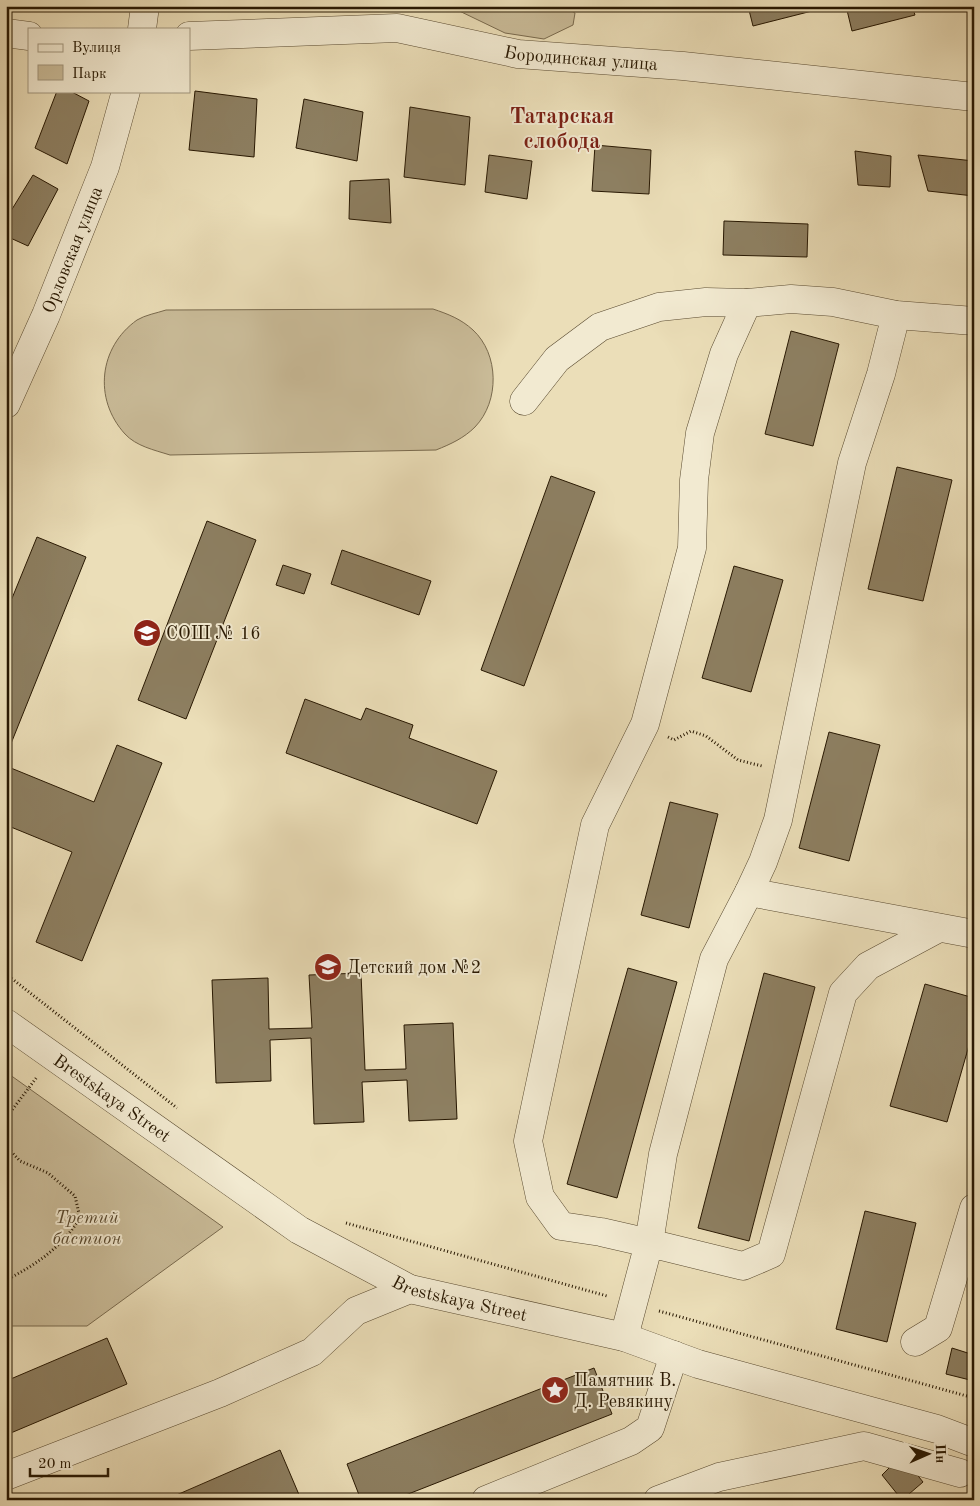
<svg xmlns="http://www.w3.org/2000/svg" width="980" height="1506" font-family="'Old Standard TT',serif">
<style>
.green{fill:#cabc99;stroke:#796a4e}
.building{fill:#8d7f61;stroke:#281802}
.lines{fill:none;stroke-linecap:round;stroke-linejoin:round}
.minor-casing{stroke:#594a30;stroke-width:29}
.path{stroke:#281802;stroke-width:3;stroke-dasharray:1 2.5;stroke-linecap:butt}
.minor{stroke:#f2ead1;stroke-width:28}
.labels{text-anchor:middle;stroke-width:4;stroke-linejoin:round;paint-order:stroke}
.street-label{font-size:18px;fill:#281802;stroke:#f2ead1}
.poi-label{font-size:18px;fill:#281802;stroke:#f2ead1;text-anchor:start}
.park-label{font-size:18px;font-style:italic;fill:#59492f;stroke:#f2ead1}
.district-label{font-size:22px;font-weight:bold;fill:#7a1f14;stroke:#f2ead1}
</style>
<rect width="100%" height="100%" fill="#ebdeb8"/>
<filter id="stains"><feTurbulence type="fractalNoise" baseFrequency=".004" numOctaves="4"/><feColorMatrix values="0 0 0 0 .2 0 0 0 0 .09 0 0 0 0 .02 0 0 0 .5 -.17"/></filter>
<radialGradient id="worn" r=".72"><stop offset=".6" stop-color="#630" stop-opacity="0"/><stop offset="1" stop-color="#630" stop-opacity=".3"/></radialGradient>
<g class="green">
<polygon points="449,6 563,6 575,13 573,25 544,39 505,33"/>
<path d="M433 309C448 314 461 319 473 330 499 354 500 401 475 427 464 438 451 444 436 450L170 455C154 450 136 446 125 434 93 399 99 347 137 320 145 315 157 313 166 310Z"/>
<polygon points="6,1072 223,1227 87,1326 6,1326"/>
</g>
<g class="building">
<polygon points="101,6 115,6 114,10"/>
<polygon points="748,6 810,6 812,11 753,26"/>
<polygon points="846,6 912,6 915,15 852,31"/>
<polygon points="57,91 70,91 89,101 67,164 35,148"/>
<polygon points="195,91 257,99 254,157 189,150"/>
<polygon points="304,99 363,112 357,161 296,148"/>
<polygon points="410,107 470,117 465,185 404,177"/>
<polygon points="595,145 651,150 649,194 592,191"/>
<polygon points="855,151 891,156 890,187 858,185"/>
<polygon points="489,155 532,161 527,199 485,192"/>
<polygon points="918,155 974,161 974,196 928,191"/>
<polygon points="33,175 58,189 28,246 6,236 6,219"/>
<polygon points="389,179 391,223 349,219 350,181"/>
<polygon points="724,221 808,224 807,257 723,255"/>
<polygon points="6,289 11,292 6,301"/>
<polygon points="791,331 839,344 813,446 765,434"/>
<polygon points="897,467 952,480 923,601 868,589"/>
<polygon points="551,476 595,492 524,686 481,670"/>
<polygon points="207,521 256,540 186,719 138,700"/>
<polygon points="37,537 86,557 6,756 6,613"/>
<polygon points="342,550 431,581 419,615 331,584"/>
<polygon points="283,565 311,574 304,594 276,585"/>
<polygon points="734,566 783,580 751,692 702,678"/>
<polygon points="305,699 361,720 366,708 413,725 409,738 497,771 477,824 286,753"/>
<polygon points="829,732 880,745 849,861 799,848"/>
<polygon points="117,745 162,763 82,961 36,942 72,852 6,825 6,766 94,802"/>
<polygon points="670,802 718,814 689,928 641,915"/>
<polygon points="628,968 677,982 617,1198 567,1184"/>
<polygon points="361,973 365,1070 406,1069 404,1025 453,1023 457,1119 409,1121 407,1080 362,1082 364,1122 314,1124 311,1038 270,1040 271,1081 216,1083 212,980 268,978 269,1029 312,1028 309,975"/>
<polygon points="764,973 815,987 749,1241 698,1228"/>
<polygon points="925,984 974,998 974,1028 947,1122 890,1106"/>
<polygon points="865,1211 916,1223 887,1342 836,1329"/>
<polygon points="107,1338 127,1384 6,1435 6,1381"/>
<polygon points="952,1348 974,1355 974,1381 946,1374"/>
<polygon points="594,1368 612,1414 393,1500 361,1500 347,1464"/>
<polygon points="280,1450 300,1497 294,1500 165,1500"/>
<polygon points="892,1465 915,1472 923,1482 902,1500 882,1475"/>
</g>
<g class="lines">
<g class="minor-casing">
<g id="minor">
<polyline points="142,29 145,6"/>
<polyline points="6,33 29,36"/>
<path id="s1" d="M189 36 397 28 518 54 683 66 974 97"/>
<polyline points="747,303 724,354 700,433 694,480 692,548 645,724 595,825 528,1141 540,1197 561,1226 601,1232 649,1243 663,1154 714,959 749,892 974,934"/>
<polyline points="524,401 557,359 600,327 659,307 706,302 747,303 791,299 833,302 896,315 974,321"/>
<path id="s2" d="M6 404 46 315 105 167 126 91"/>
<polyline points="749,892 763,862 778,820 852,463 881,374 896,315"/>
<path id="s3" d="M6 1023 299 1230 410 1289 624 1337 698 1364 937 1429 974 1443"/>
<polyline points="624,1337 649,1243 743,1266 771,1254 843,993 868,966 939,928"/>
<polyline points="915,1342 938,1328 974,1208"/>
<polyline points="6,1476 220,1393 312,1352 356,1311 410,1289"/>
<polyline points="486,1500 631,1441 650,1428 674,1355"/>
<polyline points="658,1500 719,1477 864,1446 960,1473"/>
</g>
</g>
<g class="path">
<polyline points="668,737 674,740 691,731 706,736 738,760 762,766"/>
<polyline points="6,974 177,1108"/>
<polyline points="6,1118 37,1077"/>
<path d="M6 1146 20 1161 48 1173 75 1196 80 1218C62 1247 36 1265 6 1280"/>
<polyline points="346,1223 607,1296"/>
<polyline points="659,1311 974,1398"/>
</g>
<use href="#minor" class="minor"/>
</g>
<defs>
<g id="school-disc" transform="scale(1.4375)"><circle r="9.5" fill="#8f2418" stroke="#f2ead1"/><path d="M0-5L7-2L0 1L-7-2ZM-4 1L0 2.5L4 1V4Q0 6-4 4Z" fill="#fff"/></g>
<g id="sight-disc" transform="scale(1.4375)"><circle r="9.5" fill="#8f2418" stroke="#f2ead1"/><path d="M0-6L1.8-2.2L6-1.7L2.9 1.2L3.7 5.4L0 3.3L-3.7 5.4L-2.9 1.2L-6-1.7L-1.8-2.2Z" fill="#fff"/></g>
</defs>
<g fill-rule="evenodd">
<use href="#school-disc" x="147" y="633"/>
<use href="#school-disc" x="328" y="967"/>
<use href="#sight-disc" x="555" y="1390"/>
</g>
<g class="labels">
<g class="street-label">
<text dy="6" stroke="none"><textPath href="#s1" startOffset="395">Бородинская улица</textPath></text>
<text dy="6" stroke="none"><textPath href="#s2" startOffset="168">Орловская улица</textPath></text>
<text dy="6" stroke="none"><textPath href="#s3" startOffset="130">Brestskaya Street</textPath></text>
<text dy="6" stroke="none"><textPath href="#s3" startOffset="535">Brestskaya Street</textPath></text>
</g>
<g class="poi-label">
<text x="166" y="639">СОШ № 16</text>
<text x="347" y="973">Детский дом №2</text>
<text x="574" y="1386">Памятник В.<tspan x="574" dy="21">Д. Ревякину</tspan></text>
</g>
<g class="park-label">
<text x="87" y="1223">Третий<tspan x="87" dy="21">бастион</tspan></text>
</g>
<g class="district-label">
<text x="562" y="123">Татарская<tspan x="562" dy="25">слобода</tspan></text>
</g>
</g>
<rect width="980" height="1506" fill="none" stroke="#ebdeb8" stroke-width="25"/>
<rect x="8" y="8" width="965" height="1491" fill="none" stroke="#281802" stroke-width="2.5"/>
<rect x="12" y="12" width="955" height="1481" fill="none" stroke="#281802"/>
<rect x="28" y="28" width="162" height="65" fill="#f2ead1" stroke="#a1967e"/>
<rect x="38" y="44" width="25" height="8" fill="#f2ead1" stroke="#a1967e"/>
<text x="72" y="52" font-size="15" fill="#281802">Вулиця</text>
<rect x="38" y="65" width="25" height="15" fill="#cabc99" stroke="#a1967e"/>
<text x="72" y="78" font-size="15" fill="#281802">Парк</text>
<g transform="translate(928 1454) rotate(88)" stroke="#f2ead1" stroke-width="4" paint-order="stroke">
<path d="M0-4L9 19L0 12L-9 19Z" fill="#281802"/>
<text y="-8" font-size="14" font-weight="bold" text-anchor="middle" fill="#281802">Пн</text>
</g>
<path d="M30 1468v8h78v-8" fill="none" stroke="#281802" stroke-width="2.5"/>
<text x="38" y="1468" font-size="15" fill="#281802" stroke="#f2ead1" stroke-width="4" paint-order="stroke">20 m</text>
<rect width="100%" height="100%" filter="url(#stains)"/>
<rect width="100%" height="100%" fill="url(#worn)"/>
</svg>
